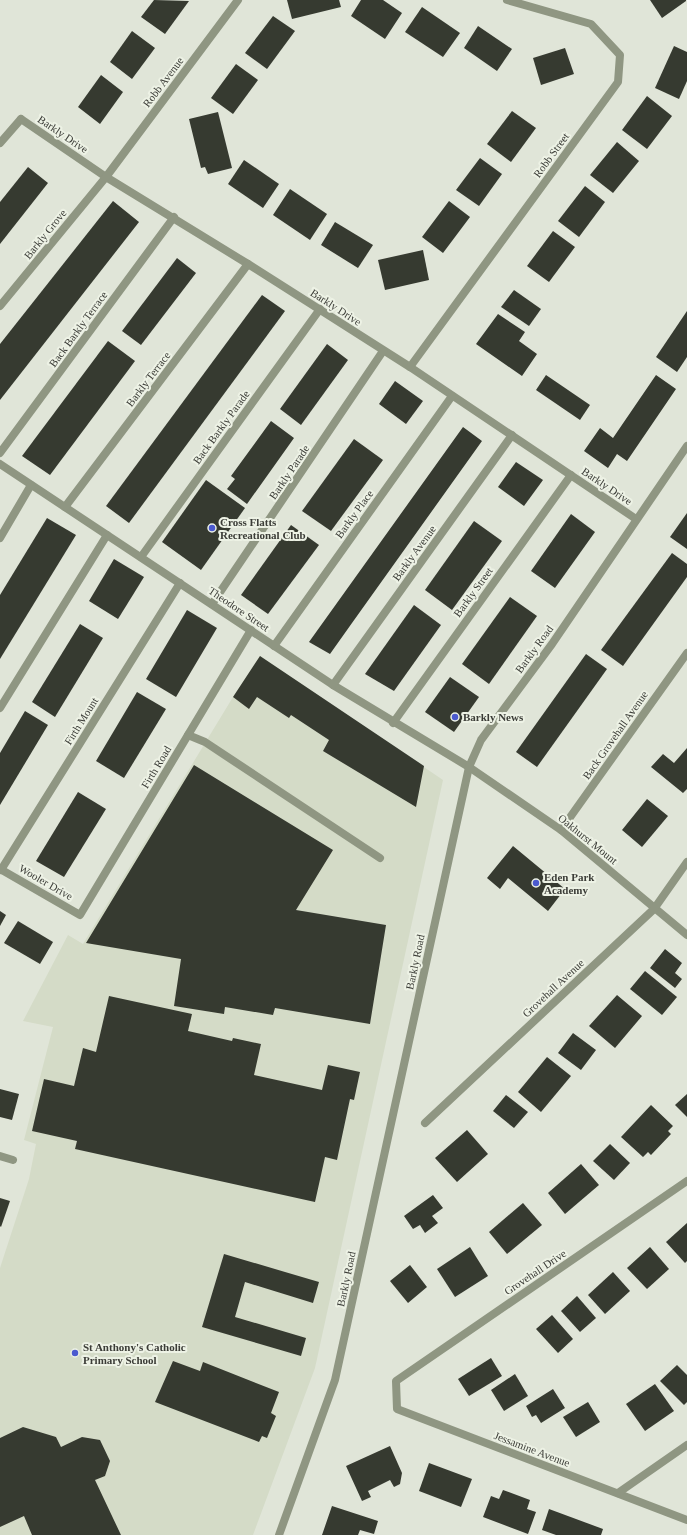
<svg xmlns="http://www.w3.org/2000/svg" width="687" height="1535" font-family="'Times New Roman',serif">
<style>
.built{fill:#d4dbc7}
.building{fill:#363a30}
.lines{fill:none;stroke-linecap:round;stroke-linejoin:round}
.service{stroke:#8f9682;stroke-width:8}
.minor{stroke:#8f9682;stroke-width:8}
.tertiary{stroke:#8f9682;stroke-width:8}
.poi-dot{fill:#4b5acf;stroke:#edf2e5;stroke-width:1.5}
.labels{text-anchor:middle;stroke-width:4;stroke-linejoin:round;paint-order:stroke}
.street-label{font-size:11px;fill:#3b3c37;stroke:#edf2e5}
.poi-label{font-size:11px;font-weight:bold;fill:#3b3c37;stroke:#edf2e5;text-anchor:start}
</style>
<rect width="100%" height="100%" fill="#e0e5d8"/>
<polygon class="built" points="260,656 443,780 315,1368 253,1535 0,1535 0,1268 29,1179 36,1144 24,1140 53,1027 23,1021 68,935 83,944 233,697"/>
<g class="building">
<polygon points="154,0 189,1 165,34 141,17"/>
<polygon points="287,0 339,0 341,7 292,19"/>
<polygon points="361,0 383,0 402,13 385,39 351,16"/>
<polygon points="650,0 686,0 686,1 662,18"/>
<polygon points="422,7 460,33 443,57 405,32"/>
<polygon points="273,16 295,31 267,69 245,53"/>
<polygon points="478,26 512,49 497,71 464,48"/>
<polygon points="132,31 155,48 132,79 110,62"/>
<polygon points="674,46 687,52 687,81 679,99 655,88"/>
<polygon points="565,48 574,74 541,85 533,58"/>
<polygon points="236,64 258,80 233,114 211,98"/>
<polygon points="101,75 123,92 100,124 78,107"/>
<polygon points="647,96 672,116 647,149 622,130"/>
<polygon points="512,111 536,128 511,162 487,144"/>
<polygon points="218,112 232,168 208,174 205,167 201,168 189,119"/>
<polygon points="617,142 639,161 613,193 590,175"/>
<polygon points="480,158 502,174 479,206 456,190"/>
<polygon points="244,160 279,184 263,208 228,184"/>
<polygon points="28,167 48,183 0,244 0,202"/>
<polygon points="585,186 605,202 579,237 558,221"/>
<polygon points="290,189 327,214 310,240 273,215"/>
<polygon points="113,201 139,222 0,400 0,344"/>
<polygon points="449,201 470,217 443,253 422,237"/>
<polygon points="335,222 373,245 358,268 321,245"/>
<polygon points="553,231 575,247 549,282 527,266"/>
<polygon points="423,250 429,280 385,290 378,260"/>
<polygon points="177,258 196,273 141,345 122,331"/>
<polygon points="514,290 541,309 529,326 501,307"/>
<polygon points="262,295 285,311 129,523 106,506"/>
<polygon points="687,311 687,357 677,372 656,357"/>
<polygon points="498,314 525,332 519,341 537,354 522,376 476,344"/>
<polygon points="108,341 135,361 50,475 22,456"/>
<polygon points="327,344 348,360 301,425 280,409"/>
<polygon points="546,375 590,405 580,420 536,390"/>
<polygon points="656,375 676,389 627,461 617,454 608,468 584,451 600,428 613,438"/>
<polygon points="395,381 423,401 406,424 379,404"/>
<polygon points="271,421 294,438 247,504 227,489 235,479 231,476"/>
<polygon points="463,427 482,441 352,623 330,654 309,642"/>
<polygon points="354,439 383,460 331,531 302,511"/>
<polygon points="516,462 543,480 524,506 498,487"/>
<polygon points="206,480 245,508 201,570 162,542"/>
<polygon points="687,513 687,549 670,537"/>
<polygon points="571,514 595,532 555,588 531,571"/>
<polygon points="47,518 76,535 0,659 0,595"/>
<polygon points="474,521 502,541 452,610 425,590"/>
<polygon points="291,525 319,545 268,614 241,595"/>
<polygon points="672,553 687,564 687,577 623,666 601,650"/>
<polygon points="114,559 144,577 118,619 89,601"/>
<polygon points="510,597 537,616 489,684 462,664"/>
<polygon points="414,605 441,625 394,691 365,674"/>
<polygon points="187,610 217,628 176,697 146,679"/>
<polygon points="80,624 103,638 55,717 32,702"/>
<polygon points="586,654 607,669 537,767 516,752"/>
<polygon points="260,656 424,766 416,807 323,751 329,740 291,715 289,718 257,697 249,709 233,697"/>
<polygon points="450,677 479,697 454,732 425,712"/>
<polygon points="137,692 166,709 124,778 96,761"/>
<polygon points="25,711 48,725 0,805 0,753"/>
<polygon points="687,748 687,789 683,793 651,767 663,754 674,763"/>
<polygon points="194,765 333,850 296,910 386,925 370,1024 275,1008 273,1015 225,1007 224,1014 174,1006 181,959 86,943"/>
<polygon points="78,792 106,809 64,877 36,861"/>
<polygon points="647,799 668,816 642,847 622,830"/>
<polygon points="513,846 565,889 548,911 508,878 500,889 487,878"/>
<polygon points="0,911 6,915 0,926"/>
<polygon points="18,921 53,942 40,964 4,943"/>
<polygon points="665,949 682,963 675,973 682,979 675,988 650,968"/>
<polygon points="645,971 677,997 662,1015 630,989"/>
<polygon points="617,995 642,1016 615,1048 589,1026"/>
<polygon points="109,996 192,1014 188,1031 232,1041 233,1038 261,1044 254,1075 322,1090 328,1065 360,1072 354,1100 350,1099 337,1160 325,1157 315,1202 75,1149 77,1141 32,1131 44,1079 74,1086 83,1048 96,1052"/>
<polygon points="573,1033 596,1050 581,1070 558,1053"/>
<polygon points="547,1057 571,1076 541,1112 518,1092"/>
<polygon points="0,1089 19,1094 12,1120 0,1117"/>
<polygon points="687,1094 687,1117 675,1105"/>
<polygon points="506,1095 528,1112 514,1128 493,1111"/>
<polygon points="651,1105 673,1126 668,1131 671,1134 651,1155 648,1152 643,1157 621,1137"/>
<polygon points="467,1130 488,1154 457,1182 435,1158"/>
<polygon points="610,1144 630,1163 614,1180 593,1161"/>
<polygon points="581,1164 599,1185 565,1214 548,1193"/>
<polygon points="433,1195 443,1208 432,1216 438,1223 425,1233 420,1225 413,1229 404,1216"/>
<polygon points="0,1198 10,1201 1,1227 0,1226"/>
<polygon points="523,1203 542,1225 507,1254 489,1232"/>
<polygon points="687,1223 687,1261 685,1263 666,1242"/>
<polygon points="470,1247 488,1276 455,1297 437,1269"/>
<polygon points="650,1247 669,1269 647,1289 627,1268"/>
<polygon points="224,1254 319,1282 313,1303 245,1282 235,1317 306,1338 301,1356 202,1327"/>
<polygon points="410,1265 427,1287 408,1303 390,1281"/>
<polygon points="613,1272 630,1291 605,1314 588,1295"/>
<polygon points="577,1296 596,1318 580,1332 561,1311"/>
<polygon points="552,1315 573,1339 558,1353 536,1329"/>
<polygon points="491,1358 502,1376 469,1396 458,1379"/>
<polygon points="173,1361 200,1371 203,1362 279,1392 271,1413 276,1416 267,1438 262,1436 259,1442 155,1402"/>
<polygon points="677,1365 687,1375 687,1402 684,1405 660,1381"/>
<polygon points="515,1374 528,1396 504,1411 491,1390"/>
<polygon points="655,1384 674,1411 645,1431 626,1404"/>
<polygon points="553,1389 565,1408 541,1423 536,1415 532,1417 526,1406"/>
<polygon points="588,1402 600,1422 576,1437 563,1417"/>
<polygon points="23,1427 56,1437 61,1447 82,1437 100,1440 110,1461 105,1476 95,1480 121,1535 32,1535 24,1516 0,1527 0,1438"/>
<polygon points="390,1446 402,1473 400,1484 394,1487 390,1480 368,1491 371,1497 362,1501 346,1466"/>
<polygon points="429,1463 472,1479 461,1507 419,1491"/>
<polygon points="503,1490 530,1500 527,1509 536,1512 528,1534 483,1517 491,1496 499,1499"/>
<polygon points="332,1506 378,1521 374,1534 360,1530 358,1535 322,1535"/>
<polygon points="549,1509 603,1529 601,1535 556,1535 542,1530"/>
</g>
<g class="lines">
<g class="service">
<polyline points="0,143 21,119"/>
<polyline points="0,453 174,217"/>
<polyline points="141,557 320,309"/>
<polyline points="0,708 107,535"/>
<polyline points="188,735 205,742 380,858"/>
<polyline points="561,830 687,653"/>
</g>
<g class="minor">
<polyline points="21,119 106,177 248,264 410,367 636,519"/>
<polyline points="0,306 106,177 238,0"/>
<polyline points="410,367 618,82 620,55 591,24 507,0"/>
<polyline points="0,464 333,685 469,767 561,830 687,935"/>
<polyline points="65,507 248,264"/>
<polyline points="0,538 31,485"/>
<polyline points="212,604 383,351"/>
<polyline points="274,646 452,396"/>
<polyline points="333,685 512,435"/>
<polyline points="393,723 571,475"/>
<polyline points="0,869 80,915 251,630"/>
<polyline points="1,870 180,583"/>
<polyline points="425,1123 654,909 687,862"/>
<polyline points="0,1156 13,1160"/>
<polyline points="687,1181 396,1381 397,1409 687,1520"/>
<polyline points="618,1493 687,1445"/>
</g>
<polyline class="tertiary" points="279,1535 335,1380 469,767 481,740 552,644 687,446"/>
</g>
<g class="poi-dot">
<circle cx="212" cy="528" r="4"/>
<circle cx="455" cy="717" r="4"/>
<circle cx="536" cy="883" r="4"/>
<circle cx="75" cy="1353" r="4"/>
</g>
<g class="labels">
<g class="street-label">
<text transform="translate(163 82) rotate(-53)" y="4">Robb Avenue</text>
<text transform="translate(63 134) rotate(34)" y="4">Barkly Drive</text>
<text transform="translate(551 155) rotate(-54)" y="4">Robb Street</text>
<text transform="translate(45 234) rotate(-51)" y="4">Barkly Grove</text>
<text transform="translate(336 307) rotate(33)" y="4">Barkly Drive</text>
<text transform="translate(78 329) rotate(-54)" y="4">Back Barkly Terrace</text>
<text transform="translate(148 379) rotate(-53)" y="4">Barkly Terrace</text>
<text transform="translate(221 427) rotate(-54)" y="4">Back Barkly Parade</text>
<text transform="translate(289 472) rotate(-56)" y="4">Barkly Parade</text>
<text transform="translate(607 486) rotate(34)" y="4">Barkly Drive</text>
<text transform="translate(354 514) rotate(-54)" y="4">Barkly Place</text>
<text transform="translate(414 553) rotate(-54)" y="4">Barkly Avenue</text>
<text transform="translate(473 592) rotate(-54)" y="4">Barkly Street</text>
<text transform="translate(239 609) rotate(34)" y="4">Theodore Street</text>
<text transform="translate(534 649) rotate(-54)" y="4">Barkly Road</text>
<text transform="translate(81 721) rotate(-58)" y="4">Firth Mount</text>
<text transform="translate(615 735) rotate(-55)" y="4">Back Grovehall Avenue</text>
<text transform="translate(156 767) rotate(-59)" y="4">Firth Road</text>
<text transform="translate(588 839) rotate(39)" y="4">Oakhurst Mount</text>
<text transform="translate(46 882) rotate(30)" y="4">Wooler Drive</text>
<text transform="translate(415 962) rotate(-78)" y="4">Barkly Road</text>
<text transform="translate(553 988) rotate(-43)" y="4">Grovehall Avenue</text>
<text transform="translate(535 1272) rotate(-34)" y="4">Grovehall Drive</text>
<text transform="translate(346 1279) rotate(-78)" y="4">Barkly Road</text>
<text transform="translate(532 1449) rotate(21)" y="4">Jessamine Avenue</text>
</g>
<g class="poi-label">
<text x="220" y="526">Cross Flatts<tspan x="220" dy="13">Recreational Club</tspan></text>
<text x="463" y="721">Barkly News</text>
<text x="544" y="881">Eden Park<tspan x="544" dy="13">Academy</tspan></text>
<text x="83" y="1351">St Anthony's Catholic<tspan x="83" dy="13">Primary School</tspan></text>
</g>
</g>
</svg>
